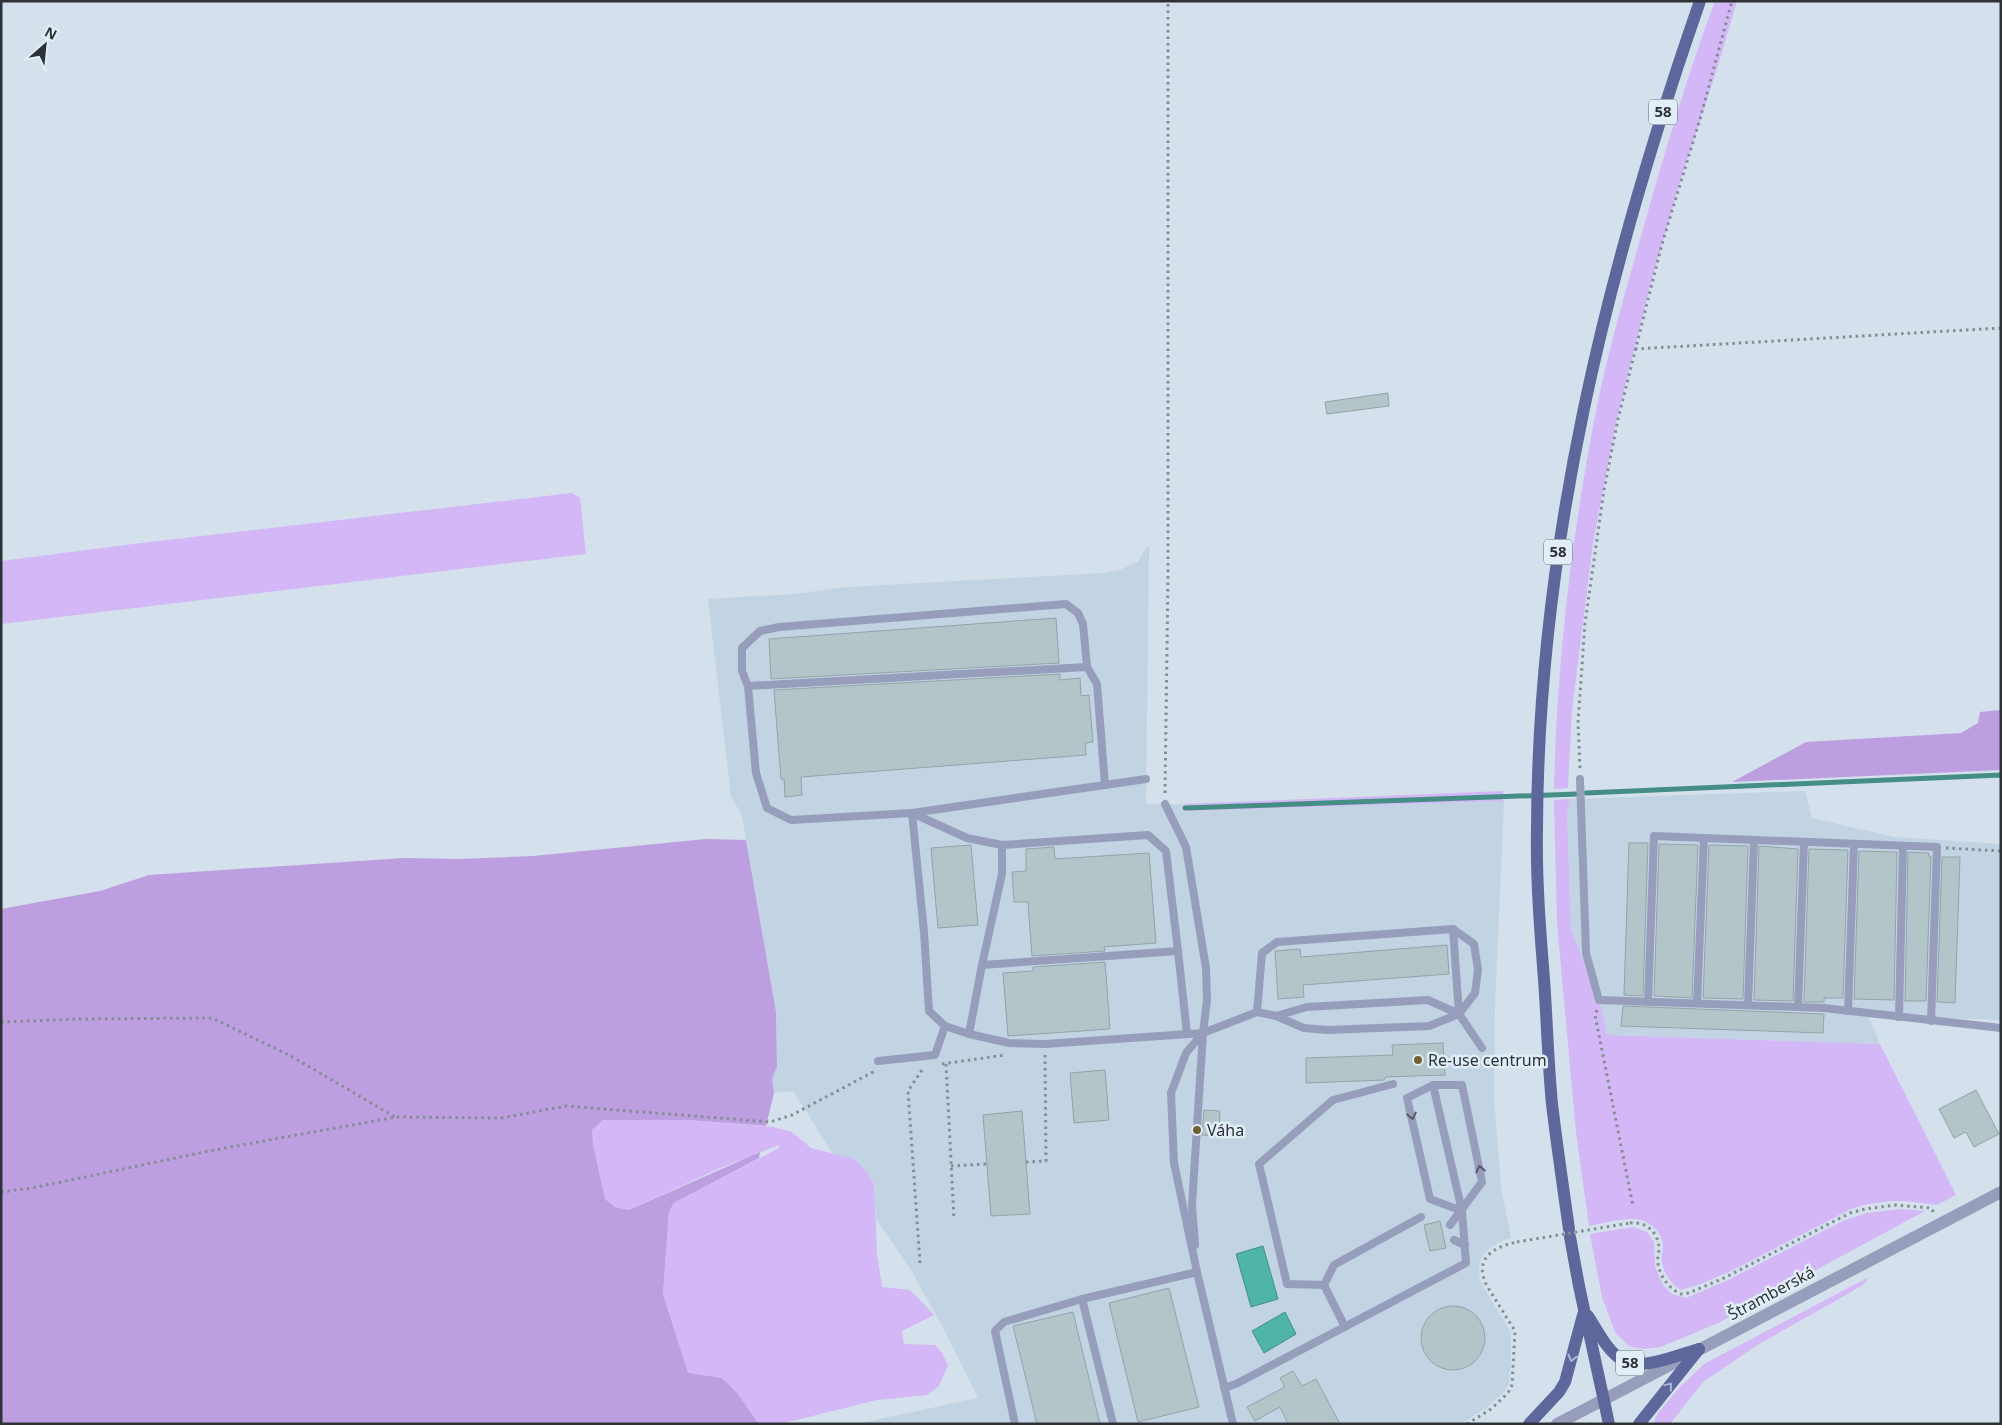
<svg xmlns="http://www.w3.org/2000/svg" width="2002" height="1425" font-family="'Noto Sans',sans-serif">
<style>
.built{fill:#c2d3e3}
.green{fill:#d3b7f7}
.forest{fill:#bd9fe1}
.water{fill:#4eb5a8;stroke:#448e86}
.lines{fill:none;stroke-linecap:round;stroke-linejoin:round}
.stream{stroke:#448e86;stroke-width:5}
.building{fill:#b4c5ca;stroke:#93a3a7}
.path{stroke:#848d94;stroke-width:3;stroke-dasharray:2.5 4;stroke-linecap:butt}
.service{stroke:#979ebc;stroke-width:8}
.tertiary{stroke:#979ebc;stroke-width:12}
.primary{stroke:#5d679c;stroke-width:12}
.path-bridge{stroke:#848d94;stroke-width:3;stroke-dasharray:2.5 4;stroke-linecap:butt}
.oneway{stroke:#535865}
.oneway2{stroke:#acb8d3}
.poi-dot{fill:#70612f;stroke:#e1eef8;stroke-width:2}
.labels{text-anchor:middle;stroke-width:5;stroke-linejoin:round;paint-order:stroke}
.shield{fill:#e1eef8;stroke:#646a70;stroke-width:1}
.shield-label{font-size:15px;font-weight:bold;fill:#2e3236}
.poi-label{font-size:16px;fill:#2e3236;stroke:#e1eef8;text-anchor:start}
.street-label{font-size:16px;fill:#2e3236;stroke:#e1eef8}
</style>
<rect width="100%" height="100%" fill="#d4e0eb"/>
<g class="built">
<polygon points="1149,547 1146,804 1184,804 1186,811 1504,801 1495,1006 1494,1097 1501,1187 1511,1238 1499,1242 1485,1252 1481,1259 1479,1270 1480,1280 1484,1288 1511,1332 1511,1365 1509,1383 1504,1392 1486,1408 1461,1424 856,1424 978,1398 942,1326 911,1270 876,1219 874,1184 854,1159 834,1155 793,1091 774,1093 772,1079 777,1065 776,1012 742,815 731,797 708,599 795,594 847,587 1104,573 1122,569 1138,562 1146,548"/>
<polygon points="1805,791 1812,818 1894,837 2001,844 2001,1020 1868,1015 1880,1044 1607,1035 1601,1007 1571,929 1567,813 1570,799"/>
</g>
<g class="green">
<path d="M1715 1H1737L1717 69 1682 175 1653 275 1617 418 1593 543 1572 710 1568 788 1554 789C1557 660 1572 532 1597 406 1610 344 1628 283 1645 222 1666 148 1688 73 1715 1Z"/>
<polygon points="572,493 580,498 586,554 1,624 1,561 141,543"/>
<polygon points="1503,791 1503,801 1185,811 1184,804"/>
<path d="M1570 799 1567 813 1571 929 1601 1007 1607 1035 1880 1044 1956 1195 1937 1205 1905 1201H1890L1863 1205 1849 1210 1733 1270 1703 1283 1681 1290C1672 1285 1663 1272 1662 1262 1661 1257 1663 1252 1663 1246 1662 1230 1647 1218 1631 1219 1618 1219 1603 1223 1589 1226L1576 1132 1557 923 1554 800Z"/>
<polygon points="603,1120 688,1120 773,1127 792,1132 811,1148 854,1159 866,1171 874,1184 877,1255 882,1287 910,1290 934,1315 902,1331 904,1344 935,1345 942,1353 948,1365 939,1386 927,1395 877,1400 780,1424 759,1424 738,1394 722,1378 688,1374 663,1294 669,1211 674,1203 779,1148 779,1145 718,1169 629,1210 615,1207 605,1199 593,1144 592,1130"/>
<polygon points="1901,1209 1925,1211 1720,1322 1661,1347 1642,1349 1629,1346 1615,1332 1602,1297 1590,1234 1633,1227 1647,1232 1654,1242 1655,1267 1663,1285 1672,1294 1686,1298 1728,1280 1845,1220 1867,1213"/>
<polygon points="1869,1277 1863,1285 1851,1292 1759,1344 1703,1382 1670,1424 1653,1424 1658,1413 1680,1387 1704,1364"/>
</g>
<g class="forest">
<polygon points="2001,710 2001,770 1732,782 1806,742 1961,733 1978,723 1980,712"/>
<polygon points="706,839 746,840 776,1012 777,1066 772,1079 774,1093 766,1126 688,1120 603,1120 592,1130 593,1144 605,1199 615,1207 629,1210 760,1152 759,1158 674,1203 669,1211 663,1294 688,1373 722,1378 738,1394 759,1424 1,1424 1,909 100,891 149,875 404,858 459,859 533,856"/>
</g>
<g class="water">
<polygon points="1263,1246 1278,1299 1251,1307 1236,1254"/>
<polygon points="1285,1312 1296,1334 1264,1353 1252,1331"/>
</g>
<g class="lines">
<g class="stream">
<polyline points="1586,793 2001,775"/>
<polyline points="1185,808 1577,794"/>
</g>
</g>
<g class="building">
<polygon points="1388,393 1389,406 1327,414 1325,402"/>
<polygon points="1056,618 1059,663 771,679 769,639"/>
<polygon points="1060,674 1060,680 1080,678 1081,696 1089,695 1093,742 1085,743 1086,755 801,777 802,795 785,797 784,779 781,779 774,690"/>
<polygon points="1629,843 1648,843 1643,996 1624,995"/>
<polygon points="1659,844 1698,845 1692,998 1654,996"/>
<polygon points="971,845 978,925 938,928 931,848"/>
<polygon points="1709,845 1748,846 1743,999 1703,998"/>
<polygon points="1759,846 1798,849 1793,1001 1754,1000"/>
<polygon points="1054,847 1055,859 1149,853 1156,943 1104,947 1105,951 1032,956 1028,902 1014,902 1012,872 1026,871 1026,849"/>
<polygon points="1809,849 1848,850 1843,998 1824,998 1824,1002 1804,1002"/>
<polygon points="1859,851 1897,852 1894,1000 1854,999"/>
<polygon points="1908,852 1929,853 1928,856 1931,856 1926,1001 1905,1001"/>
<polygon points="1942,857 1960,857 1955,1003 1937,1002"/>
<polygon points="1447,945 1449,974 1303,985 1304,997 1278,999 1275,951 1300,949 1301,957"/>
<polygon points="1105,962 1110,1029 1008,1036 1003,973 1033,971 1033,967"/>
<polygon points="1623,1006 1824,1014 1823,1033 1621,1026"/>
<polygon points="1443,1043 1445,1075 1386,1077 1384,1080 1306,1083 1306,1058 1393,1055 1392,1045"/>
<polygon points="1105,1070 1109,1120 1074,1123 1070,1073"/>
<polygon points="1976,1090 1999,1134 1974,1147 1966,1132 1954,1138 1939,1109"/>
<polygon points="1204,1110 1220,1111 1219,1136 1202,1135"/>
<polygon points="1022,1111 1030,1214 991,1216 983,1115"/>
<polygon points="1440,1221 1446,1248 1430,1251 1424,1225"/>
<polygon points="1169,1288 1199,1407 1138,1422 1109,1303"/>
<circle cx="1453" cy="1338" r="32"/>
<polygon points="1073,1312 1100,1424 1037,1424 1013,1326"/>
<polygon points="1293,1371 1302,1386 1316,1379 1340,1424 1288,1424 1280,1407 1255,1421 1247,1407 1285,1387 1280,1378"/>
</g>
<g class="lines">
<g class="path">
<polyline points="1635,349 2001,328"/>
<polyline points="1580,768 1578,723 1585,623 1604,490 1618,419 1662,244 1700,119 1732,1"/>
<polyline points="1165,793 1168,575 1168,1"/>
<polyline points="1946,848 2001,851"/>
<polyline points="1597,1010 1595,1015 1633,1206"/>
<polyline points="1,1022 81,1019 212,1018 291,1056 395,1117"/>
<polyline points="942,1064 1005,1055"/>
<polyline points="946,1064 954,1219"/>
<polyline points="1026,1162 1046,1161 1045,1054"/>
<polyline points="951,1166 987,1164"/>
<polyline points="1,1192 32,1188 209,1151 396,1117 501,1118 566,1106 770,1122 792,1115 875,1071"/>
<path d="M1630 1223C1646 1221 1658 1232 1659 1248 1659 1253 1657 1258 1658 1264 1660 1276 1669 1289 1681 1294L1689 1293 1724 1278 1850 1213 1865 1209 1896 1205 1931 1208 1934 1213"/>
<polyline points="920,1263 908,1091 924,1067"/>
<path d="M1467 1424 1491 1409 1508 1393 1512 1385 1515 1331 1487 1286C1473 1259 1493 1247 1517 1242"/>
</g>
<g class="service">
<polyline points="1087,667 1097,684 1105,785"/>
<polyline points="748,686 1087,667 1083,624 1078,613 1066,604 779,627 760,631 742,648 742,671 748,686 756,773 767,808 791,820 912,813 924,932 929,1011 945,1026 969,1034 1009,1043 1045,1044 1203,1033 1257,1012 1276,1016 1304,1028 1327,1030 1429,1026 1459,1014 1475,993 1478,970 1474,944 1453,929 1277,942 1262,953 1257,1012"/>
<polyline points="1580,779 1586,953 1599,1000 1824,1008 2001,1028"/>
<polyline points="1165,804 1186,847 1206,968 1207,1000 1203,1033 1186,1053 1171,1093 1174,1163 1197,1272 1233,1424"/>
<polyline points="912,813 967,838 1002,845 1148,835 1166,851 1178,951 982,965 1002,874 1002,845"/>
<polyline points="912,813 1146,779"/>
<polyline points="1453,929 1459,1014 1482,1048"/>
<polyline points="1178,951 1187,1034"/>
<polyline points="1648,1002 1654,836 1937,847 1931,1021"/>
<polyline points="1697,1003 1704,838"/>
<polyline points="1748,1005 1754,840"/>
<polyline points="1798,1007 1804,842"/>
<polyline points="1848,1011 1854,844"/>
<polyline points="1276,1016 1307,1007 1428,1000 1459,1014"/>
<polyline points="1899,1017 1903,846"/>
<polyline points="969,1034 982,965"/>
<polyline points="878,1061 935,1055 945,1026"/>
<polyline points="1433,1085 1462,1211 1430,1199 1407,1098 1433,1085 1462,1085 1482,1182 1450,1225"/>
<polyline points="1454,1240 1465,1245"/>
<polyline points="1195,1245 1192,1205 1203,1033"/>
<polyline points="1324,1285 1334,1265 1421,1217"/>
<polyline points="1345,1327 1324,1285 1287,1284 1259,1164 1333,1100 1393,1084"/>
<polyline points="1224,1388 1236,1384 1466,1263 1462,1211"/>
<polyline points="1015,1424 995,1331 1004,1322 1082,1299"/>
<polyline points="1113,1424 1082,1299 1197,1272 1196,1269"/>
</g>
<polyline class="tertiary" points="1557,1424 2001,1192"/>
<g class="primary">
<path d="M1569 1229C1563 1187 1557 1146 1552 1104 1548 1063 1547 1021 1544 979 1540 929 1536 879 1537 829 1538 544 1607 268 1700 1"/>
<polyline points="1570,1237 1579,1286 1609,1424"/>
<path d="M1588 1316C1598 1331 1608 1353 1624 1361 1641 1371 1681 1354 1699 1349"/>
<polyline points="1529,1424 1559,1392 1565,1382 1583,1315"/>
<polyline points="1639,1424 1699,1349"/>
</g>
<polyline class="path-bridge" points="1517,1242 1630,1223"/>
</g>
<defs><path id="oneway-chevron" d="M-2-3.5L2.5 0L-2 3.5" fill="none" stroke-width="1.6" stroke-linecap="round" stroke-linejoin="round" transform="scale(1.25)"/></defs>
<g class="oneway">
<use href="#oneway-chevron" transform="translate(1412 1116) rotate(78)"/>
<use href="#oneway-chevron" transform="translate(1480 1169) rotate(-102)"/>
</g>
<g class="oneway2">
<use href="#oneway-chevron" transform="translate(1572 1358) rotate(104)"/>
<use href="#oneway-chevron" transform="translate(1669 1386) rotate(-50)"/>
</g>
<g class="poi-dot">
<circle cx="1418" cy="1060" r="5"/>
<circle cx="1197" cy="1130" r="5"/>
</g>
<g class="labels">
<g class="shield">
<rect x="1649" y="99.5" width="28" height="25" rx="4"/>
<rect x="1544" y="539.5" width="28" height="25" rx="4"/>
<rect x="1616" y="1350.5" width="28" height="25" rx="4"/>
</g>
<g class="shield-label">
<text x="1663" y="117">58</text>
<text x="1558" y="557">58</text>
<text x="1630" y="1368">58</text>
</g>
<g class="poi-label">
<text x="1428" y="1066">Re-use centrum</text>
<text x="1207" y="1136">Váha</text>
</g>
<g class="street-label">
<text transform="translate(1771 1293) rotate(-28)" y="6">Štramberská</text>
</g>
</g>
<rect width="2002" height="1425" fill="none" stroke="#2e3236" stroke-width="5"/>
<g transform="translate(45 45) rotate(27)" stroke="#e1eef8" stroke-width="4" paint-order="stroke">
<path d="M0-4L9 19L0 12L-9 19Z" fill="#2e3236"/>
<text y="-8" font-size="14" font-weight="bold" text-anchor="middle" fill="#2e3236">N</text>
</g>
</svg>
